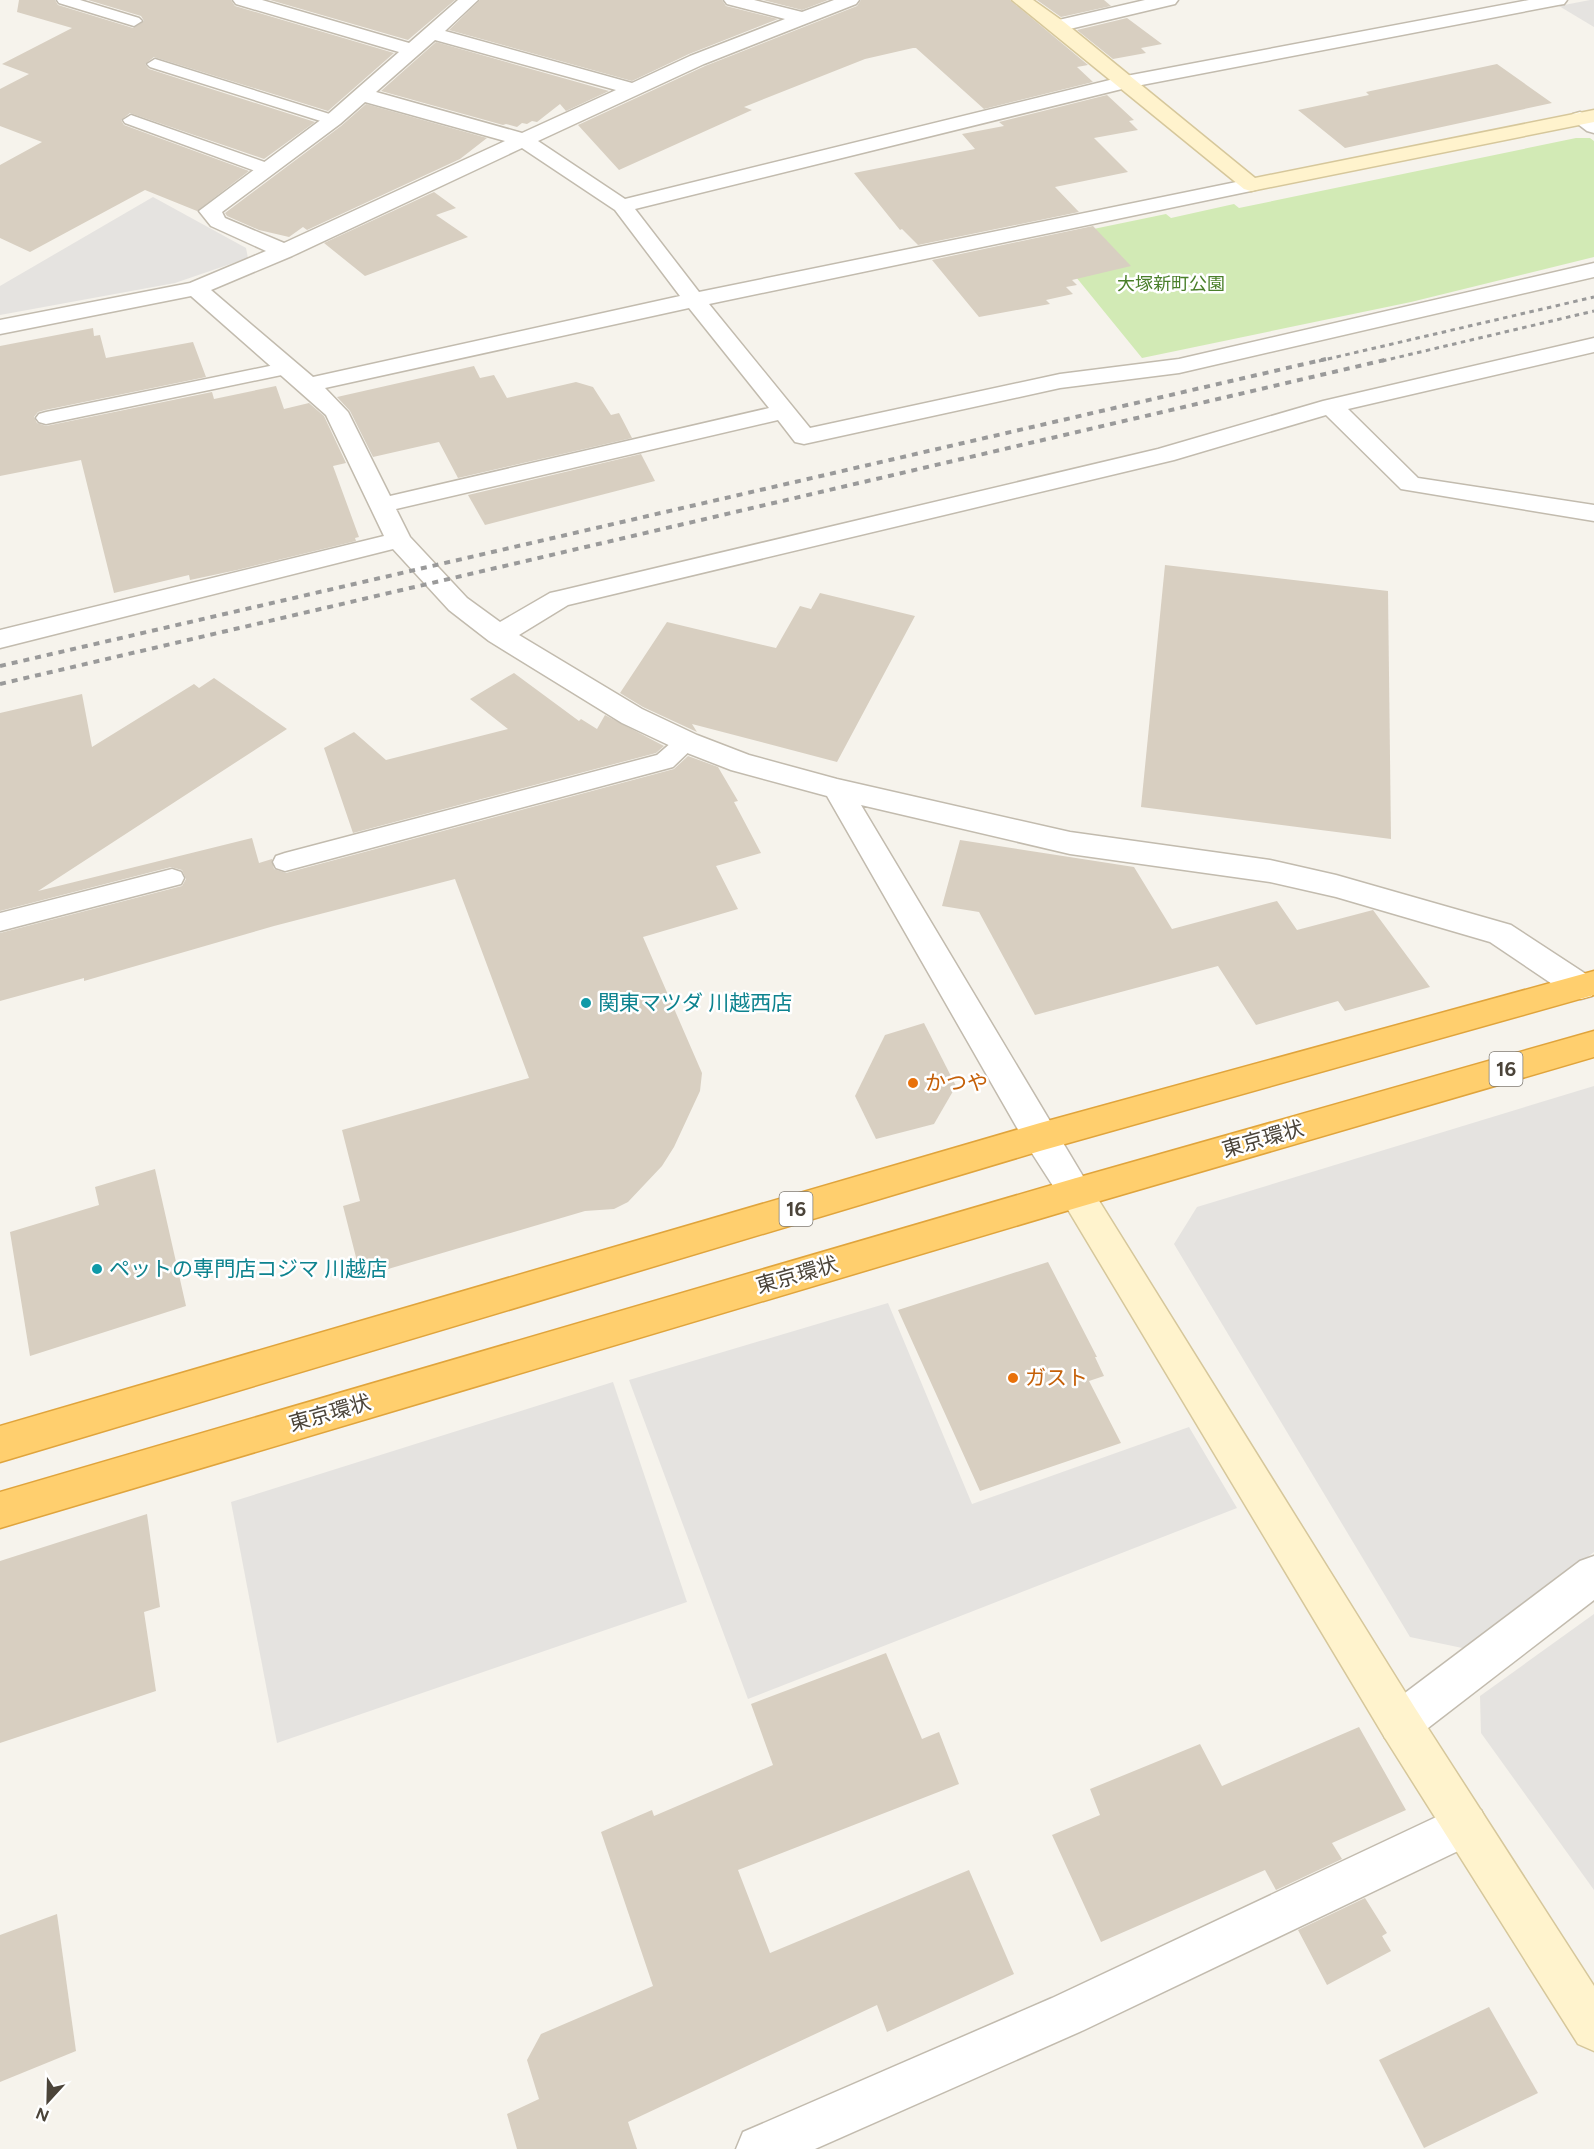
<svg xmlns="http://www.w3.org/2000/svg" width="1594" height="2149" font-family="Figtree,'Noto Sans JP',sans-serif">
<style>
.green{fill:#d2eab5}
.parking{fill:#e5e3e0}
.building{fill:#d8cfc1}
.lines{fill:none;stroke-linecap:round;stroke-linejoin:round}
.lane-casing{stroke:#c2bbae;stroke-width:3}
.street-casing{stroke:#c2bbae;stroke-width:3}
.secondary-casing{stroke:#d6c79b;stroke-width:3}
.highway-casing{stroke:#e0a43c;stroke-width:3}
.lane{fill:#fff;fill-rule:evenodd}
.street{fill:#fff;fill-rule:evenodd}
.secondary{fill:#fff3cd;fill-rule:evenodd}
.highway{fill:#ffcf6e;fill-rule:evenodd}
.rail-far1{stroke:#9a9a9a;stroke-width:3;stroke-dasharray:4.5 4.5;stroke-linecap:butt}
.rail{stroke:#9a9a9a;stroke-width:4;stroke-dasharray:6 6;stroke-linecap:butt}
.culture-dot{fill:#0f9aa8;stroke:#fff;stroke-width:2}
.food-dot{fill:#e8710a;stroke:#fff;stroke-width:2}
.labels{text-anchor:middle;stroke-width:5;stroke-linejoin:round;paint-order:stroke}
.far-park-label{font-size:18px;fill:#4a7f2a;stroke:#fff}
.shield{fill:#fff;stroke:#817c74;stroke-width:1.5}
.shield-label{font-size:20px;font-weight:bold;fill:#4b4439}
.culture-label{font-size:21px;fill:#0d838f;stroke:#fff;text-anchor:start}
.food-label{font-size:21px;fill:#c56008;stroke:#fff;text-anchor:start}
.street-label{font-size:21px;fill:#4b4439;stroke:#fff}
</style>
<rect width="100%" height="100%" fill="#f6f3ec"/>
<polygon class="green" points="1576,138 1590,138 1594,141 1594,257 1411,302 1142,358 1045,239 1166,214 1171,218 1234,204 1239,208"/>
<g class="parking">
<polygon points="1594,0 1594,27 1559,6 1590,0"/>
<polygon points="153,197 246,248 248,258 175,283 0,315 0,286"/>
<polygon points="1594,1086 1594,1552 1467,1649 1410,1637 1174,1244 1197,1207"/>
<polygon points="888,1303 972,1504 1189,1427 1237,1508 748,1699 629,1380"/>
<polygon points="613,1382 687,1602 277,1743 231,1502"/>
<polygon points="1594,1614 1594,1890 1481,1733 1480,1696"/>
</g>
<g class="building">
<polygon points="19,0 55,0 58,5 133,28 144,21 141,16 88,0 231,0 235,6 394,53 328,111 154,57 145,64 149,69 315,122 264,159 130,113 121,120 124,125 249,171 197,211 145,190 30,252 0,238 0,165 42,142 0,126 0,89 29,74 2,64 72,28 17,12"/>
<polygon points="270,0 455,0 408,40"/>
<polygon points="480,0 722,0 726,6 778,19 689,54 632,81 449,30"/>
<polygon points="763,0 828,0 802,10"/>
<polygon points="861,0 1010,0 1088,65 1077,67 1093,82 984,109 916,48 913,48 865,59 744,107 752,110 619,170 578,125 705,66 857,6"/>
<polygon points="1037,0 1104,0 1111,6 1061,17"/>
<polygon points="1127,18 1162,44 1141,48 1146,53 1113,59 1077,30"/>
<polygon points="436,42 609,91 566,111 560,104 537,122 532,121 527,124 522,123 517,127 506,124 503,125 381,91"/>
<polygon points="1497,64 1552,103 1345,148 1298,110 1369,95 1366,92"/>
<polygon points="1107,95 1134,120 1129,121 1138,130 1094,138 1128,172 1055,187 1079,212 918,245 902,229 900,230 854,173 975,149 962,134 1004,126 999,122"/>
<polygon points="366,104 487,138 460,159 307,230 303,227 289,237 259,230 227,216 225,213 341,126"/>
<polygon points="434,192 456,208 436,215 468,237 365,276 324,243"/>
<polygon points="1093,226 1131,266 1072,280 1077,285 1066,287 1073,294 1046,300 1050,304 979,317 932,260"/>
<polygon points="93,328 94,336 100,335 106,358 193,342 206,377 45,410 38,412 34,417 37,423 46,426 212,392 214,399 276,386 284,409 309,403 324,416 346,463 333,466 359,537 355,538 356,541 237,570 190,580 189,575 114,593 81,460 0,476 0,346"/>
<polygon points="474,366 480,378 494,375 507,398 576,382 593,387 611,415 619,413 632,438 458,478 439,442 373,457 350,411 337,397"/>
<polygon points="641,454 655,481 485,525 468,495"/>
<polygon points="1165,565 1388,591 1391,839 1141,807"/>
<polygon points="820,593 915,616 837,762 692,724 697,732 643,707 620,693 667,622 776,648 800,606 811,609"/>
<polygon points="514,673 579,721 581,719 597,729 605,715 664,746 656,753 353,833 324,748 354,732 386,760 508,729 470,699"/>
<polygon points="214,678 287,729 38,891 252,838 259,863 272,859 274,869 286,873 674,769 688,756 718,767 738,801 734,802 761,853 716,866 738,909 643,937 702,1073 700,1091 674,1147 662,1166 628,1202 614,1209 585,1211 361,1277 343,1206 360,1201 342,1130 529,1078 455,879 274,926 84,981 84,978 0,1001 0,933 182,886 186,879 182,870 171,867 0,911 0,713 82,694 92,747 194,684 199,688"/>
<polygon points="960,840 1134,867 1172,929 1277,901 1297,930 1373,910 1430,987 1345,1011 1338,1001 1256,1025 1218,966 1035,1015 979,912 942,906"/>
<polygon points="924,1023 956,1086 934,1124 876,1139 855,1096 885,1035"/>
<polygon points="155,1169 186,1306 30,1356 10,1232 99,1205 95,1187"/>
<polygon points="1048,1262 1097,1357 1095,1357 1104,1376 1089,1381 1121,1443 980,1491 898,1310"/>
<polygon points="147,1514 160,1607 144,1612 156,1691 0,1743 0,1561"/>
<polygon points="886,1653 922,1739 939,1732 959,1784 738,1870 770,1953 969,1870 1014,1974 887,2032 877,2005 628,2122 637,2149 517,2149 507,2114 539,2099 527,2060 541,2034 653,1986 601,1832 652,1810 654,1816 773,1765 751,1704"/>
<polygon points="1359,1727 1406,1810 1332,1843 1342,1859 1276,1890 1265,1870 1101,1942 1052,1835 1100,1815 1090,1789 1200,1744 1222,1786"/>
<polygon points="1365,1898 1387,1933 1382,1936 1391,1951 1327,1985 1298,1930"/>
<polygon points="57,1914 76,2051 0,2082 0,1935"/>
<polygon points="1489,2007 1538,2093 1424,2148 1379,2060"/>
</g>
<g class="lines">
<g class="lane-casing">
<g id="lane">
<polygon points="57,0 80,0 139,18 142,21 134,26 59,3"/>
<polygon points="155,59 339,117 341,120 333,125 327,123 150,67 147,64"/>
<polygon points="131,115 273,165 275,169 273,173 261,173 125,123 123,120"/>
<polygon points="289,362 296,364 298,368 296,372 46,424 39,422 36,418 39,414 46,412"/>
<polygon points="687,734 695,736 699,742 673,767 285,871 276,868 273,862 276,856 285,853 657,755 679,736"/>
<polygon points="172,869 181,872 184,878 181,884 0,931 0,913"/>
</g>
</g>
<g class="street-casing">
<g id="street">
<path d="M233 0H262L409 43 458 0H478L445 31 632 83 690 56 785 19 727 4 724 0H754L802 12 834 0H859L856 4 704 64 538 141 625 199 1126 76 1529 0H1567L1564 4 1558 5 1126 88 635 209 699 292 1251 179 1258 181 1261 185 1258 189 1251 191 709 304 810 428 1060 374 1179 359 1594 263V277L1179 373 1060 388 804 444 795 442 778 420 396 509 410 537 467 598 500 622 550 593 559 591 1158 449 1323 401 1594 338V352L1348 409 1418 478 1594 505V521L1401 489 1326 415 1174 460 568 605 519 635 642 709 697 735 749 755 837 779 1070 832 1270 860 1336 875 1511 925 1592 978V996L1581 999 1570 996 1490 942 1336 897 1270 882 1070 854 861 805 1093 1193 1088 1203 1076 1208 1064 1203 1028 1147 827 796 731 770 677 749 622 723 489 641 449 610 393 549 0 648V630L384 536 326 415 191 296 0 334V320L190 283 266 251 211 226 199 211 326 116 399 52 236 4ZM435 40 616 90 522 133 376 92ZM365 102 505 141 284 243 225 218 222 212 340 124ZM522 148 615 210 680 296 313 377 211 290 292 256ZM689 308 769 408 390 496 348 412 325 388Z"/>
<polygon points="1145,0 1178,0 1175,4 1057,32 1050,30 1048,26 1050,22"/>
<polygon points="1580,112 1594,118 1594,133 1587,131 1570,118 1573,114"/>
<polygon points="1594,1556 1594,1600 1415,1738 1400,1744 1385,1738 1379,1723 1385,1708 1580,1561"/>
<polygon points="1466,1803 1481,1810 1488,1825 1481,1840 1084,2030 815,2149 736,2149 743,2132 1052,1998"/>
</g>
</g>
<g class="secondary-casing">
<g id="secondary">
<polygon points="1012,0 1033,0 1064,22 1255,178 1594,110 1594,122 1251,191 1244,189"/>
<polygon points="1076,1178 1088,1183 1415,1708 1594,1986 1594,2051 1578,2044 1385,1738 1064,1203 1059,1193 1064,1183"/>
</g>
</g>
<g class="highway-casing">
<g id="highway">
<polygon points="1594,971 1594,995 1040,1151 0,1462 0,1426 1040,1123"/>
<polygon points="1594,1031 1594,1057 1076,1208 0,1528 0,1492 1076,1178"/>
</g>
</g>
<use href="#lane" class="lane"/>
<use href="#street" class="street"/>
<use href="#secondary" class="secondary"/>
<use href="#highway" class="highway"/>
<g class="rail-far1">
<polyline points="1319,361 1594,297"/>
<polyline points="1382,361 1594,311"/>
</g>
<g class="rail">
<polyline points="0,666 1326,359"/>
<polyline points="0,684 1389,359"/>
</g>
</g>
<g class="culture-dot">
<circle cx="586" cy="1003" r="6"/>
<circle cx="97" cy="1269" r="6"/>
</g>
<g class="food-dot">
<circle cx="913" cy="1083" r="6"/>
<circle cx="1013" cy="1378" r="6"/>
</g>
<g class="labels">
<g class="far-park-label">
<text x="1171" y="290">大塚新町公園</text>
</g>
<g class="shield">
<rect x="1489.5" y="1052" width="33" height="34" rx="4.5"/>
<rect x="779.5" y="1192" width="33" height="34" rx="4.5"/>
</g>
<g class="shield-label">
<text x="1506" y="1076">16</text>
<text x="796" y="1216">16</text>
</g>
<g class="culture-label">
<text x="598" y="1010">関東マツダ 川越西店</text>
<text x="109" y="1276">ペットの専門店コジマ 川越店</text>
</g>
<g class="food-label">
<text x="925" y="1090">かつや</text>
<text x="1025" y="1385">ガスト</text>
</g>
<g class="street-label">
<text transform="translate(1263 1139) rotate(-16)" y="7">東京環状</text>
<text transform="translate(797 1275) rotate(-16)" y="7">東京環状</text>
<text transform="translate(330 1413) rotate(-16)" y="7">東京環状</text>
</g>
</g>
<g transform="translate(48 2101) rotate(202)" stroke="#ffffff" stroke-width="4.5" paint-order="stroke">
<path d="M0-4.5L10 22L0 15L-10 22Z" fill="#4b4439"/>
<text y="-9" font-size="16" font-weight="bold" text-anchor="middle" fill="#4b4439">N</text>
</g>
</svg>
